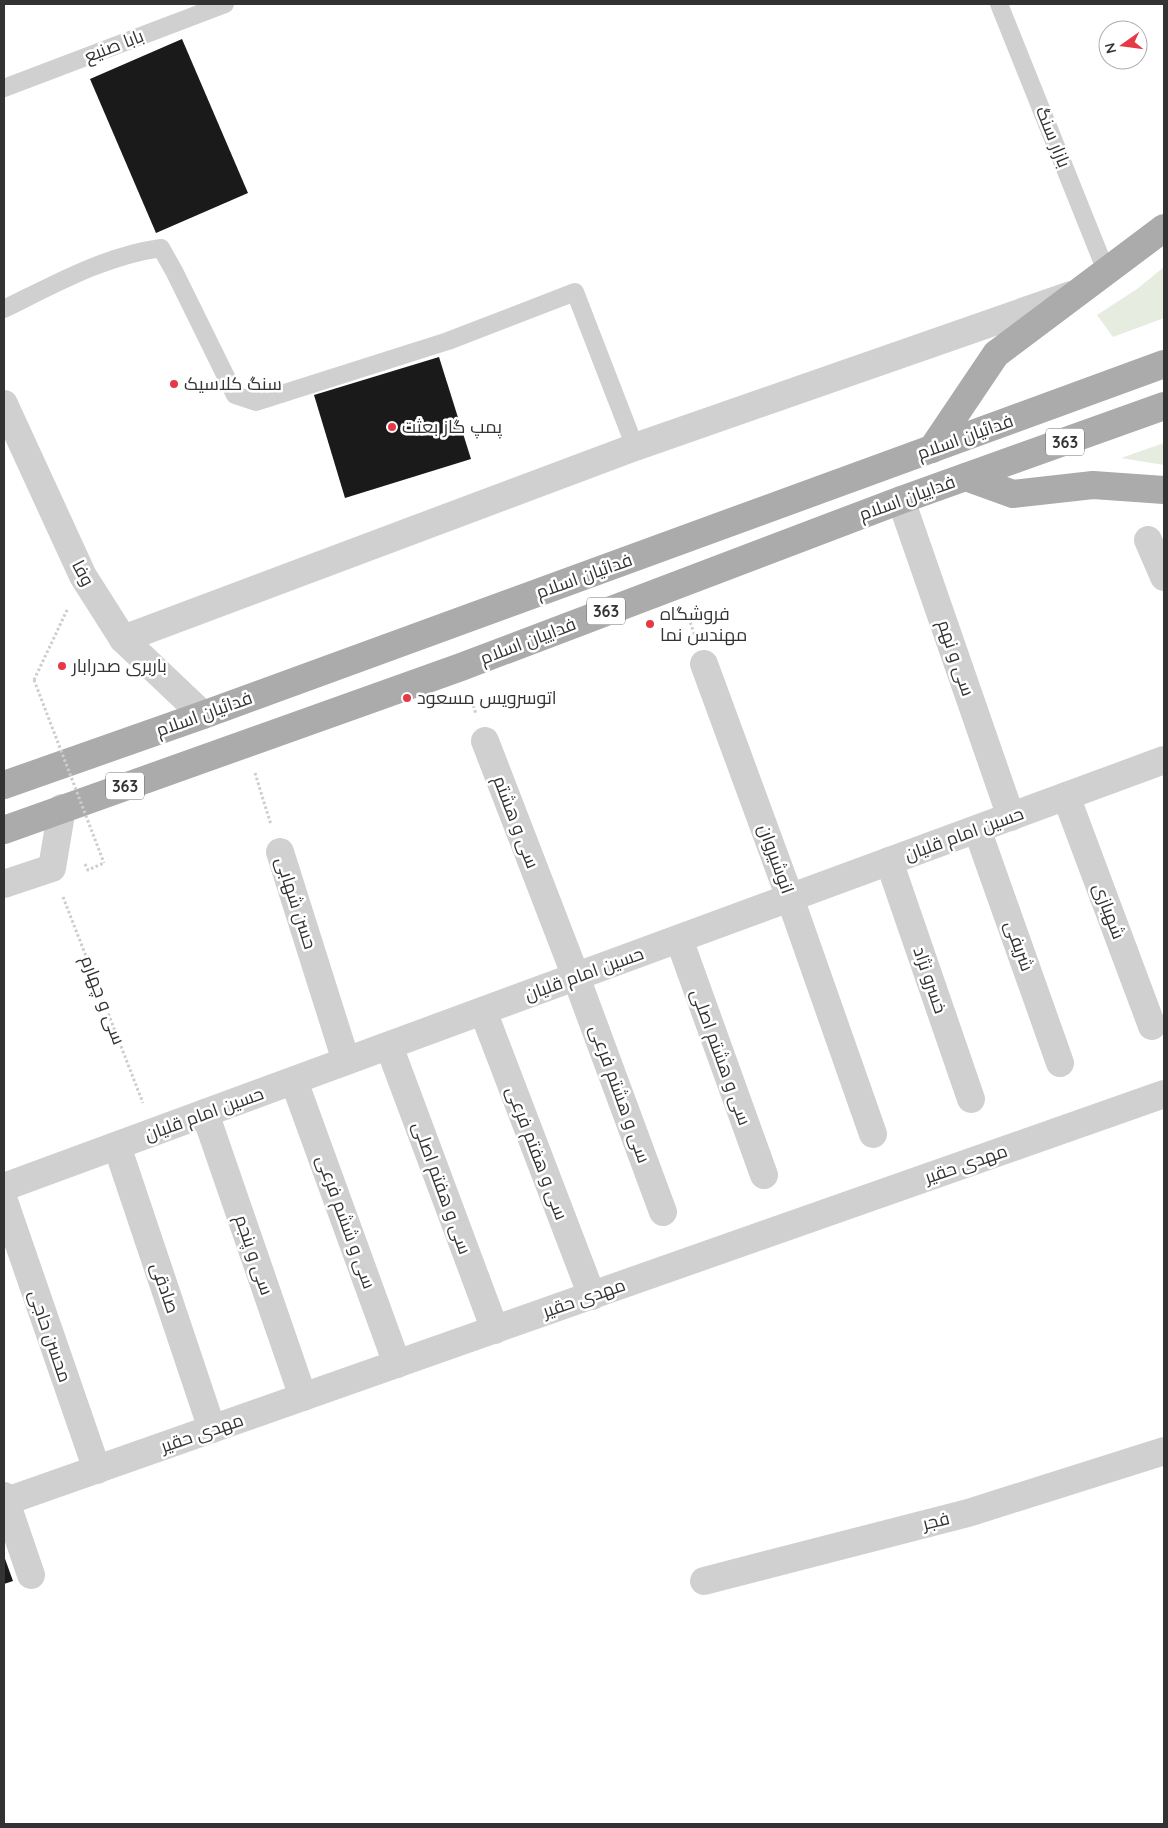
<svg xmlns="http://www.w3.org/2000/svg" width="1168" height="1828" font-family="Quicksand,Cairo,sans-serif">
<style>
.green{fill:#e6ecdf}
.building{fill:#1a1a1a}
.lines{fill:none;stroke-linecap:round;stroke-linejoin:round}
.path{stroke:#cdcdcd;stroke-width:3;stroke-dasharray:2.5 2.5;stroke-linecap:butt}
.service{stroke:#d0d0d0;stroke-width:18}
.minor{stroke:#d0d0d0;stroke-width:28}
.tertiary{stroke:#d0d0d0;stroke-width:28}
.primary{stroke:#ababab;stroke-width:28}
.path-bridge{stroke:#cdcdcd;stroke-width:3;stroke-dasharray:2.5 2.5;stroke-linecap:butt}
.poi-dot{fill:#e63946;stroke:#fff;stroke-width:2}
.labels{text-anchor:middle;stroke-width:5;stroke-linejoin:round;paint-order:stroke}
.shield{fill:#fff;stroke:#707070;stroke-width:1}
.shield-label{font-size:16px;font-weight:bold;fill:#333}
.street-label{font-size:18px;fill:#333;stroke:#fff}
.poi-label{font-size:18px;fill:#333;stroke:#fff;text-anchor:start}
</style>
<rect width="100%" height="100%" fill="#fff"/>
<g class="green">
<polygon points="1164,267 1164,318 1113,337 1097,315 1137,289"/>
<polygon points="1164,443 1164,465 1121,458"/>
</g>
<g class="building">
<polygon points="182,39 248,193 156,233 90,79"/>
<polygon points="439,357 471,459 345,498 314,395"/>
<polygon points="4,1556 13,1581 4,1584"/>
</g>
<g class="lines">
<g class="path">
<polyline points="687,613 695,636"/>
<polyline points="34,680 68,608"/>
<polyline points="470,696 476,714"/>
<polyline points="255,773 271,825"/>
<polyline points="85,864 88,870 104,863"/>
<polyline points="63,897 143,1103"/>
</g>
<g class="service">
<polyline points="999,4 1106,271"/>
<polyline points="4,88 225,4"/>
<path d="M4 309C55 284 104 256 161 248L174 271 235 395 256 402 448 341 575 292 635 447"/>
</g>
<g class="minor">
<polyline points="4,404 83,576 123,639 203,715"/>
<polyline points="901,500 1011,817"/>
<polyline points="1148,540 1164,577"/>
<polyline points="123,639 635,447 1071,295"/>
<polyline points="704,664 790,898 873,1134"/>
<polyline points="485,741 576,977 663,1212"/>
<polyline points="1066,796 1152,1026"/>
<polyline points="977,829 1060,1063"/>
<polyline points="280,852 346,1061"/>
<polyline points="889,861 971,1099"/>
<polyline points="679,939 764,1175"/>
<polyline points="483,1011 592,1296"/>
<polyline points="389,1046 495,1330"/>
<polyline points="294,1081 397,1364"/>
<polyline points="205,1113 303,1397"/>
<polyline points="117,1146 212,1429"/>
<polyline points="4,1201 97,1470"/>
<polyline points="4,1496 31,1575"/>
<polyline points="704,1581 968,1513 1164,1451"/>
</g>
<g class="tertiary">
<polyline points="4,884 52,868 62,808"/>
<polyline points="4,1187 1164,760"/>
<polyline points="4,1502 1164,1094"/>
</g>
<g class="primary">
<polyline points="932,449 996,354 1164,228"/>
<polyline points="966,477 1013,494 1093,485 1164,490"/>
<polyline points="4,785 203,715 1164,364"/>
<polyline points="4,830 461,667 901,500 1164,406"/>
</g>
<polyline class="path-bridge" points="34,680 104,863"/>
</g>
<g class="poi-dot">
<circle cx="174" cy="384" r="5"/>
<circle cx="392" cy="427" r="5"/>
<circle cx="650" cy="624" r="5"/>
<circle cx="62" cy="666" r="5"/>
<circle cx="407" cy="698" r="5"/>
</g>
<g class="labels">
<g class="shield">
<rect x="1046" y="428.5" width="38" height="27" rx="4"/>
<rect x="587" y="597.5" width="38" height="27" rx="4"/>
<rect x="106" y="772.5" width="38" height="27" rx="4"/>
</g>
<g class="shield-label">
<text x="1065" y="448">363</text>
<text x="606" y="617">363</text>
<text x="125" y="792">363</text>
</g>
<g class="street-label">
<text transform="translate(114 46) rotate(-21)" y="6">بابا صنیع</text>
<text transform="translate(1053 137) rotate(68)" y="6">بازار سنگ</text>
<text transform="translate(965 437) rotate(-20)" y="6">فدائیان اسلام</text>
<text transform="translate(907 498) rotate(-20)" y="6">فداییان اسلام</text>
<text transform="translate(83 573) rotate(62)" y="6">وفا</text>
<text transform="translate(584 576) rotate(-20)" y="6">فدائیان اسلام</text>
<text transform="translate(528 641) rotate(-21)" y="6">فداییان اسلام</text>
<text transform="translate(956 658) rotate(71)" y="6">سی و نهم</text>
<text transform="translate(204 714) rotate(-20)" y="6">فدائیان اسلام</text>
<text transform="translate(516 822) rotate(69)" y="6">سی و هشتم</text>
<text transform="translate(964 834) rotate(-20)" y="6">حسین امام قلیان</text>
<text transform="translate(776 859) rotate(70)" y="6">انوشیروان</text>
<text transform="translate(296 903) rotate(72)" y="6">حسن شهابی</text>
<text transform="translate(1109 911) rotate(69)" y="6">شهبازی</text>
<text transform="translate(1019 946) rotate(70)" y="6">شریفی</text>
<text transform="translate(584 974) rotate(-20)" y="6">حسین امام قلیان</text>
<text transform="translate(930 980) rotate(71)" y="6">خسرو نژاد</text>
<text transform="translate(103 1000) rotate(69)" y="6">سی و چهارم</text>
<text transform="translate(721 1057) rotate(70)" y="6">سی و هشتم اصلی</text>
<text transform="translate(620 1094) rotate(70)" y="6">سی و هشتم فرعی</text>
<text transform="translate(204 1114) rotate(-20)" y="6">حسین امام قلیان</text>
<text transform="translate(537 1153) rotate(69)" y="6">سی و هفتم فرعی</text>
<text transform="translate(966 1164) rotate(-19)" y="6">مهدی حقیر</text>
<text transform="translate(442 1188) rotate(70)" y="6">سی و هفتم اصلی</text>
<text transform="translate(346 1222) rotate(70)" y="6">سی و ششم فرعی</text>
<text transform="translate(254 1255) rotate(71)" y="6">سی و پنجم</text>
<text transform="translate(165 1288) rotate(71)" y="6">صادقی</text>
<text transform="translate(584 1298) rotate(-19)" y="6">مهدی حقیر</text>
<text transform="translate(50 1336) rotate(71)" y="6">محسن حاجی</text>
<text transform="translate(202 1433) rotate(-19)" y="6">مهدی حقیر</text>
<text transform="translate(936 1521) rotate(-14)" y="6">فجر</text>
</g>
<g class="poi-label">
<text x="184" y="390">سنگ کلاسیک</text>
<text x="402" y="433">پمپ گاز بعثت</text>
<text x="660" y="620">فروشگاه<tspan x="660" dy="21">مهندس نما</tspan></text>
<text x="72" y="672">باربری صدرابار</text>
<text x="417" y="704">اتوسرویس مسعود</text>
</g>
</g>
<rect width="1168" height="1828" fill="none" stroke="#333333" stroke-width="10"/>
<g transform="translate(1123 45) rotate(256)"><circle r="24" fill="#ffffff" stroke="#adadad"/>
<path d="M0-4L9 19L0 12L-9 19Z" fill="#e63946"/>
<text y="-8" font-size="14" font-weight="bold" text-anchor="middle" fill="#333333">N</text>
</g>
</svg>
